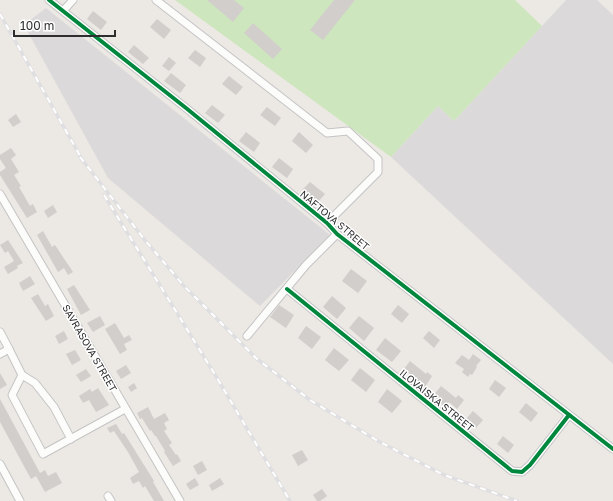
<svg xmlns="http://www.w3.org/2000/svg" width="613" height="501" font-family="'Golos Text',sans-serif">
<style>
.industrial{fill:#dcd9db}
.green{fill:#cee6be}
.building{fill:#d1cecb}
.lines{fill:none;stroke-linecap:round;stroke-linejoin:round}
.minor-casing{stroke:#c5c4c5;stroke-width:9}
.minor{stroke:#fcfcfb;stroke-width:7}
.rail-casing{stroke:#dfdfe1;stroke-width:3.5}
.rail{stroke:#fff;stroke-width:2;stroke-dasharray:6;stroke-linecap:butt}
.cycleway-casing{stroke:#fff;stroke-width:6}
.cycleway{stroke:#00873e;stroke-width:4}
.labels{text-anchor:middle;stroke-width:3;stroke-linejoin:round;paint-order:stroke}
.street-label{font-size:10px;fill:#2e2e2e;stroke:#fff}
</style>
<rect width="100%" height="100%" fill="#ece8e4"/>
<g class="industrial">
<polygon points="566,0 597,0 613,15 613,364 391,157 438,106 454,121"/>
<polygon points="46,8 330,235 260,306 108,178 24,25"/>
</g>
<polygon class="green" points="175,0 515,0 542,26 454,121 438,106 391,157"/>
<g class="building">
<polygon points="207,0 234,0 244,8 233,22"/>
<polygon points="334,0 355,0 323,40 310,30"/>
<polygon points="93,11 107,22 101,30 87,19"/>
<polygon points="157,19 171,30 164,39 150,27"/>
<polygon points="253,23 282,49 273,59 244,33"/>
<polygon points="134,45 149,58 143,64 128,52"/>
<polygon points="195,50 206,58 200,67 188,58"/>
<polygon points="169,57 176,63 169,71 162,66"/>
<polygon points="171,73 186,85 180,93 164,81"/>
<polygon points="229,76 243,87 236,95 222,84"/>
<polygon points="212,105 225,115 218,123 205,113"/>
<polygon points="267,107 281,118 275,126 260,115"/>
<polygon points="16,114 21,122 13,127 8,120"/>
<polygon points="246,132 260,143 254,152 239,141"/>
<polygon points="299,132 313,145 306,153 292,141"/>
<polygon points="11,148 16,155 11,159 19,172 14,175 21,186 19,187 30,206 33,204 37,212 27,218 0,175 0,172 6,168 0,159 0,155"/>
<polygon points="279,158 293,169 287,178 272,167"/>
<polygon points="310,182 325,194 317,203 302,190"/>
<polygon points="53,205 57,212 48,218 44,211"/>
<polygon points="43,231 52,247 55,245 73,272 68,275 64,268 58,272 37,235"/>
<polygon points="8,240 23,263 17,266 18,268 8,274 4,267 14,261 8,251 5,253 0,245"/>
<polygon points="351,269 367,281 358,293 342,281"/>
<polygon points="30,276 35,284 23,291 19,283"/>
<polygon points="74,285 90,310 81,315 67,289"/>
<polygon points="38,294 45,306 48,304 54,316 46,321 31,298"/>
<polygon points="332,296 346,308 337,319 323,307"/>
<polygon points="279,305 294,315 286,328 270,317"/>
<polygon points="398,305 409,314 402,323 391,314"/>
<polygon points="100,316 105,325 93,332 87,323"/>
<polygon points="359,316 374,328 364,341 349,328"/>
<polygon points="115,323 124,338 129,335 132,340 124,344 127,350 120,354 105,329"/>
<polygon points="306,326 321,337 312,349 298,338"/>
<polygon points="64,331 68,339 59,344 55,336"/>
<polygon points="429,331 440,340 434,348 423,338"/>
<polygon points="385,338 401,351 392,362 376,350"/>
<polygon points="334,348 349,360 339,371 325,360"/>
<polygon points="75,350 81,360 72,365 66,354"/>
<polygon points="473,354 481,360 476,366 477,367 472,375 470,374 468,377 462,372 464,369 455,363 462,355 469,360"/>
<polygon points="410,361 426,374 427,372 432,376 425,387 404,369"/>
<polygon points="126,365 131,373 121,379 116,371"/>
<polygon points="360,368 375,380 366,392 351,380"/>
<polygon points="86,369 91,376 81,382 76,375"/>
<polygon points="0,373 7,385 0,389"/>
<polygon points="495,380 506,388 499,397 489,389"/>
<polygon points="134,383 137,388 131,392 128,387"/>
<polygon points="441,386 456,398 458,395 464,400 457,409 449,402 445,407 433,396"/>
<polygon points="98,388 109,405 96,412 89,400 83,403 79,396 90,389 92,392"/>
<polygon points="387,389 402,401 392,413 378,402"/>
<polygon points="0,399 40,473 45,470 48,476 56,472 62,483 45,492 36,476 31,479 0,422"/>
<polygon points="526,403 538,413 531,422 519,412"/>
<polygon points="148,407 154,419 165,413 169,420 164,423 167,429 164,431 172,443 169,445 176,455 177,454 181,461 173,466 164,452 165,451 156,436 155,436 151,430 150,431 142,418 140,419 137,413"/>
<polygon points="473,411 483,420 476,428 466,419"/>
<polygon points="116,424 122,434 124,433 154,481 153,482 164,501 154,501 145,486 143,488 139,481 133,484 130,478 139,472 128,452 114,431 110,433 107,428"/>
<polygon points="503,436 514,445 508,453 497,444"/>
<polygon points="302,450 308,460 298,466 292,455"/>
<polygon points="202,461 207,470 198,475 193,466"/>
<polygon points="195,478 199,485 190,490 186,484"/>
<polygon points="220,478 224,484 212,491 209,485"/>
<polygon points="322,489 327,496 320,501 317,501 313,495"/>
</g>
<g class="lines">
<g class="minor-casing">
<g id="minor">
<polyline points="49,0 186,108 327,223 337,234 613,449"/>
<polyline points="156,0 327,133 348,131 378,159 378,172 327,223"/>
<polyline points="63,11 73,0"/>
<polyline points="0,194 180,501"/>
<polyline points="287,289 512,471 522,472 530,465 569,415"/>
<polyline points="0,332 9,349 0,354"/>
<polyline points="247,336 306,265 337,234"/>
<polyline points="9,349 22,375 12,395 43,454 125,409"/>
<polyline points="22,375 35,383 54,407 71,439"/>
<polyline points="0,464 20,501"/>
<polyline points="108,496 111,501"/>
</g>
</g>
<use href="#minor" class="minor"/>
<g class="rail-casing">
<g id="rail">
<polyline points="0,14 83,161"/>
<polyline points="80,157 144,239 184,286 256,358 310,400 378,441 444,475 517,501"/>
<polyline points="104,195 214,373 290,501"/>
</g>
</g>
<use href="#rail" class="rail"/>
<g class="cycleway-casing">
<g id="cycleway">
<polyline points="49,0 186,108 327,223 337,234 613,449"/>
<polyline points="287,289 512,471 522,472 530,465 569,415"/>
</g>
</g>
<use href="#cycleway" class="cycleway"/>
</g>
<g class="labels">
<g class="street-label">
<text transform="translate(335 220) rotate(40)" y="4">NAFTOVA STREET</text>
<text transform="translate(90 348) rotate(60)" y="4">SAVRASOVA STREET</text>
<text transform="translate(437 400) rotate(39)" y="4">ILOVAISKA STREET</text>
</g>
</g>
<path d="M14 30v6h101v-6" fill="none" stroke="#2e2e2e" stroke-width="2"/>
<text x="20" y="30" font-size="12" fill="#2e2e2e" stroke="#ffffff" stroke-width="3" paint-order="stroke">100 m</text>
</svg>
